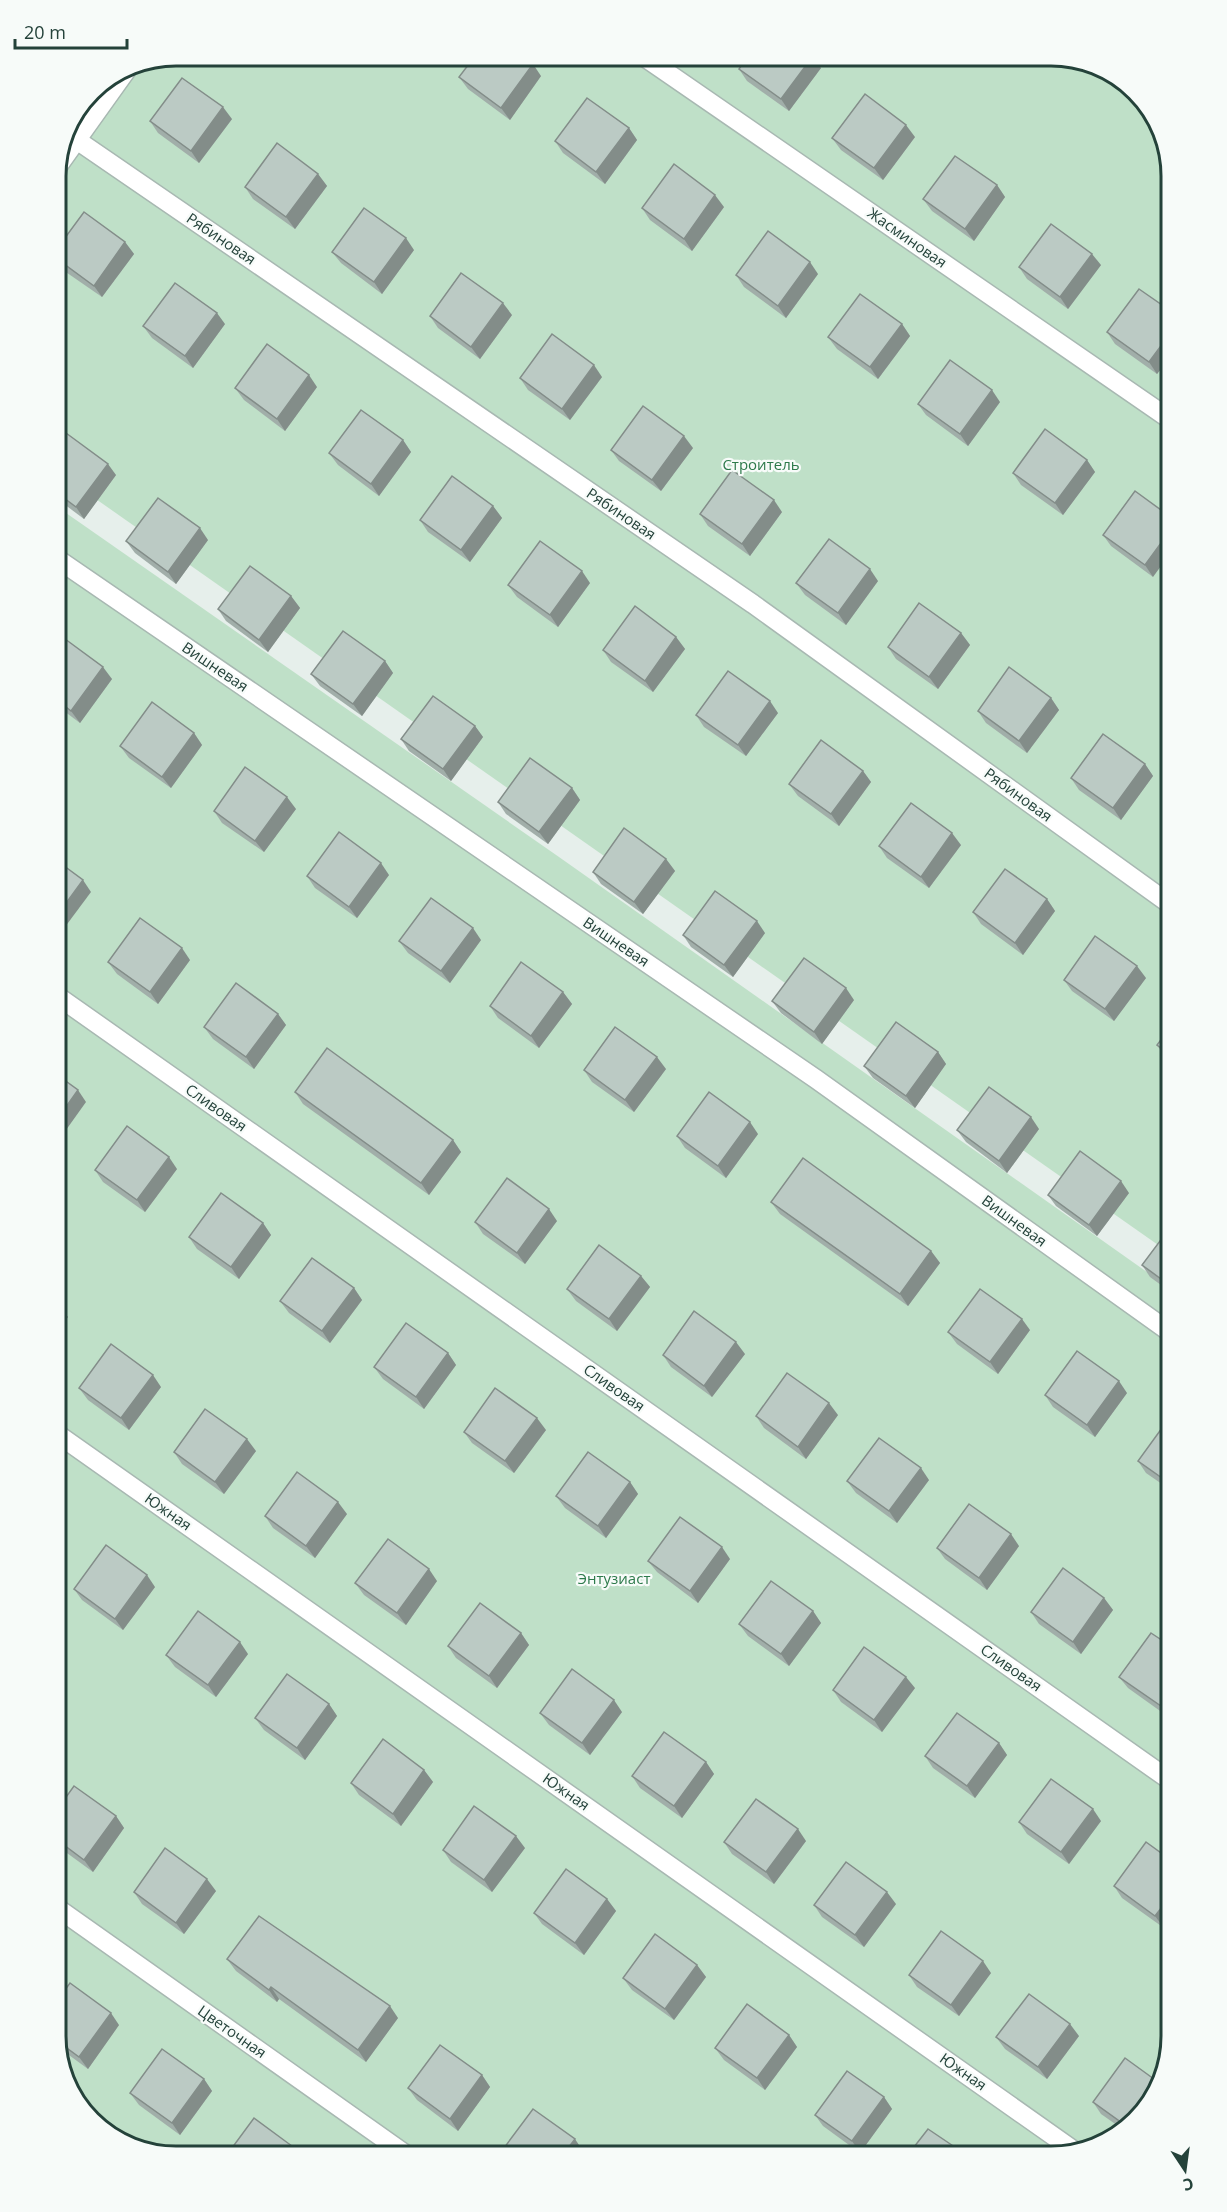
<svg xmlns="http://www.w3.org/2000/svg" width="1227" height="2212" font-family="'Open Sans',sans-serif">
<style>
.garden{fill:#bfe0c8}
.lines{fill:none;stroke-linecap:round;stroke-linejoin:round}
.minor-casing{stroke:#a8b8b2;stroke-width:21}
.minor{stroke:#fff;stroke-width:18}
.wall{fill:#a1aea9}
.shaded-wall{fill:#838d89}
.building{fill:#bbcac4;stroke:#838d89;stroke-width:1.5}
.labels{text-anchor:middle;stroke-width:4.5;stroke-linejoin:round;paint-order:stroke}
.street-label{font-size:15px;fill:#24423a;stroke:#f7fbf9}
.park-label{font-size:15px;fill:#2d7a4b;stroke:#f7fbf9}
.rim{fill:none;stroke:#24423a;stroke-width:3}
</style>
<rect width="100%" height="100%" fill="#e6efeb"/>
<g class="garden">
<polygon points="176,56 1060,56 1124,80 1162,129 1171,176 1171,1254 56,471 56,168 68,123 91,90 130,65"/>
<polygon points="56,506 559,857 1171,1289 1171,2037 1151,2103 1098,2147 1051,2156 168,2156 109,2136 65,2083 56,2036"/>
</g>
<g class="lines">
<g class="minor-casing">
<g id="minor">
<polyline points="643,56 1171,420"/>
<polyline points="65,132 753,604 1171,905"/>
<polyline points="56,169 131,64"/>
<polyline points="56,558 816,1079 1171,1333"/>
<polyline points="56,995 1171,1781"/>
<polyline points="56,1433 1076,2152"/>
<polyline points="56,1907 408,2156"/>
</g>
</g>
<use href="#minor" class="minor"/>
</g>
<g class="wall">
<polygon points="821,68 789,111 747,81 739,69"/>
<polygon points="541,76 510,120 468,89 459,77"/>
<polygon points="232,119 199,163 158,133 150,121"/>
<polygon points="629,128 637,140 605,184 563,153 555,141"/>
<polygon points="915,137 883,180 841,150 832,138"/>
<polygon points="318,174 327,186 295,229 253,199 245,187"/>
<polygon points="997,185 1005,197 974,241 932,211 923,199"/>
<polygon points="724,207 692,251 650,220 642,208"/>
<polygon points="125,242 134,254 102,297 60,268 56,261 56,250"/>
<polygon points="414,250 382,294 341,263 332,252"/>
<polygon points="1101,265 1068,309 1027,279 1019,267"/>
<polygon points="818,274 786,318 744,287 736,275"/>
<polygon points="1172,312 1172,355 1157,374 1115,344 1107,332"/>
<polygon points="512,315 480,359 438,328 430,316"/>
<polygon points="225,324 193,368 152,338 143,326"/>
<polygon points="902,324 910,336 878,379 837,349 828,337"/>
<polygon points="602,377 570,420 528,390 520,378"/>
<polygon points="317,387 285,431 244,400 235,388"/>
<polygon points="1000,402 968,446 926,415 918,404"/>
<polygon points="403,440 411,452 379,496 338,465 329,453"/>
<polygon points="56,447 116,475 84,519 56,498"/>
<polygon points="693,448 661,491 619,461 611,450"/>
<polygon points="1087,460 1095,472 1063,515 1021,485 1013,473"/>
<polygon points="1135,491 1153,577 1111,546 1103,535"/>
<polygon points="493,506 502,518 470,562 428,532 420,520"/>
<polygon points="782,512 750,556 708,526 700,514"/>
<polygon points="208,540 176,584 135,553 126,541"/>
<polygon points="878,581 846,625 805,595 796,583"/>
<polygon points="590,583 558,627 517,597 508,585"/>
<polygon points="291,596 300,608 268,652 226,621 218,609"/>
<polygon points="961,633 970,645 938,689 896,659 888,647"/>
<polygon points="676,637 685,649 653,692 611,662 603,650"/>
<polygon points="56,644 112,679 80,723 56,705"/>
<polygon points="385,661 393,673 362,716 320,686 311,674"/>
<polygon points="1051,698 1059,710 1027,753 986,723 978,711"/>
<polygon points="778,713 746,756 704,727 696,715"/>
<polygon points="475,726 483,737 451,781 409,751 401,739"/>
<polygon points="194,733 202,745 171,788 129,758 120,746"/>
<polygon points="1145,764 1153,776 1121,820 1079,790 1071,778"/>
<polygon points="863,771 871,782 839,826 798,796 789,784"/>
<polygon points="572,788 580,800 548,844 506,814 498,802"/>
<polygon points="296,809 264,852 222,823 214,811"/>
<polygon points="1172,832 1172,859 1162,846"/>
<polygon points="961,845 929,888 887,858 879,846"/>
<polygon points="666,859 675,871 643,914 601,884 593,872"/>
<polygon points="389,875 357,918 315,888 307,876"/>
<polygon points="1047,899 1055,911 1023,955 981,924 973,912"/>
<polygon points="765,933 733,977 691,947 683,935"/>
<polygon points="481,940 450,983 408,953 399,941"/>
<polygon points="190,960 158,1004 117,974 108,962"/>
<polygon points="1146,978 1114,1021 1072,991 1064,980"/>
<polygon points="563,992 572,1004 539,1048 498,1018 490,1006"/>
<polygon points="854,1000 822,1044 781,1013 772,1001"/>
<polygon points="278,1014 286,1025 254,1069 213,1039 204,1027"/>
<polygon points="1172,1025 1172,1062 1165,1057 1157,1045"/>
<polygon points="938,1052 946,1064 915,1108 873,1078 864,1066"/>
<polygon points="666,1069 634,1112 592,1082 584,1070"/>
<polygon points="295,1092 453,1140 461,1152 429,1195 303,1104"/>
<polygon points="1039,1129 1007,1173 966,1142 957,1130"/>
<polygon points="758,1134 726,1178 685,1148 677,1136"/>
<polygon points="177,1169 145,1212 103,1182 95,1170"/>
<polygon points="1129,1193 1097,1236 1056,1206 1048,1195"/>
<polygon points="771,1202 931,1251 940,1263 908,1306 780,1214"/>
<polygon points="557,1221 525,1264 483,1234 475,1222"/>
<polygon points="263,1223 271,1235 239,1279 197,1249 189,1237"/>
<polygon points="1172,1225 1172,1293 1150,1277 1142,1265"/>
<polygon points="641,1276 650,1287 617,1331 576,1301 567,1289"/>
<polygon points="354,1288 362,1300 330,1343 289,1313 280,1301"/>
<polygon points="1030,1330 998,1374 957,1344 948,1332"/>
<polygon points="448,1353 456,1365 424,1409 383,1379 374,1367"/>
<polygon points="745,1354 712,1397 671,1367 663,1355"/>
<polygon points="161,1387 129,1430 88,1400 79,1388"/>
<polygon points="1127,1393 1095,1437 1053,1407 1045,1395"/>
<polygon points="838,1415 806,1459 764,1428 756,1416"/>
<polygon points="1172,1418 1172,1491 1146,1473 1138,1461"/>
<polygon points="546,1430 514,1473 472,1443 464,1432"/>
<polygon points="256,1451 224,1494 182,1464 174,1452"/>
<polygon points="929,1480 897,1523 856,1493 847,1481"/>
<polygon points="630,1482 638,1494 606,1538 565,1508 556,1496"/>
<polygon points="347,1514 315,1558 273,1528 265,1516"/>
<polygon points="1019,1546 987,1590 945,1559 937,1548"/>
<polygon points="730,1559 698,1603 657,1572 648,1561"/>
<polygon points="437,1581 406,1625 364,1595 355,1583"/>
<polygon points="155,1587 123,1630 82,1600 74,1589"/>
<polygon points="1104,1598 1113,1610 1081,1654 1039,1624 1031,1612"/>
<polygon points="813,1611 821,1623 789,1666 748,1636 739,1624"/>
<polygon points="521,1633 529,1645 497,1688 456,1658 448,1646"/>
<polygon points="1151,1633 1170,1718 1128,1688 1119,1677"/>
<polygon points="248,1654 216,1697 175,1667 166,1655"/>
<polygon points="915,1688 882,1732 841,1702 833,1690"/>
<polygon points="329,1704 337,1716 305,1760 264,1730 255,1718"/>
<polygon points="622,1712 590,1755 549,1725 540,1713"/>
<polygon points="999,1743 1007,1755 975,1798 933,1768 925,1756"/>
<polygon points="706,1762 714,1774 682,1818 640,1788 632,1776"/>
<polygon points="424,1770 433,1782 401,1826 359,1795 351,1783"/>
<polygon points="56,1811 116,1816 124,1828 93,1872 56,1845"/>
<polygon points="1101,1821 1069,1864 1027,1834 1019,1822"/>
<polygon points="806,1841 774,1884 732,1854 724,1842"/>
<polygon points="525,1848 492,1892 451,1862 443,1850"/>
<polygon points="1172,1861 1172,1917 1164,1928 1122,1898 1114,1886"/>
<polygon points="216,1891 184,1934 142,1904 134,1892"/>
<polygon points="607,1899 616,1911 584,1955 542,1924 534,1913"/>
<polygon points="896,1904 864,1947 822,1917 814,1905"/>
<polygon points="227,1959 398,2018 366,2062 279,1999 277,2002 236,1971"/>
<polygon points="697,1965 706,1977 674,2020 632,1990 623,1978"/>
<polygon points="991,1973 959,2016 917,1987 909,1975"/>
<polygon points="119,2025 88,2069 58,2047 56,2037"/>
<polygon points="789,2035 797,2047 765,2090 724,2060 715,2048"/>
<polygon points="1079,2036 1047,2079 1005,2049 996,2037"/>
<polygon points="482,2075 490,2087 458,2131 417,2100 408,2088"/>
<polygon points="204,2079 212,2091 180,2135 139,2105 130,2093"/>
<polygon points="884,2097 892,2109 860,2153 823,2126 815,2115"/>
<polygon points="1093,2102 1151,2103 1121,2128 1101,2114"/>
</g>
<g class="shaded-wall">
<polygon points="813,56 821,68 789,111 781,99"/>
<polygon points="533,64 541,76 510,120 501,108"/>
<polygon points="223,107 232,119 199,163 191,151"/>
<polygon points="906,125 915,137 883,180 874,168"/>
<polygon points="629,128 637,140 605,184 596,172"/>
<polygon points="318,174 327,186 295,229 286,217"/>
<polygon points="997,185 1005,197 974,241 965,229"/>
<polygon points="715,195 724,207 692,251 684,239"/>
<polygon points="406,238 414,250 382,294 374,282"/>
<polygon points="125,242 134,254 102,297 94,286"/>
<polygon points="1092,254 1101,265 1068,309 1060,297"/>
<polygon points="810,262 818,274 786,318 778,306"/>
<polygon points="503,303 512,315 480,359 471,347"/>
<polygon points="217,313 225,324 193,368 185,356"/>
<polygon points="902,324 910,336 878,379 870,367"/>
<polygon points="1172,331 1172,355 1157,374 1149,362"/>
<polygon points="594,365 602,377 570,420 562,409"/>
<polygon points="309,375 317,387 285,431 277,419"/>
<polygon points="992,390 1000,402 968,446 960,434"/>
<polygon points="684,436 693,448 661,491 652,480"/>
<polygon points="403,440 411,452 379,496 371,484"/>
<polygon points="1087,460 1095,472 1063,515 1055,503"/>
<polygon points="108,464 116,475 84,519 76,507"/>
<polygon points="774,500 782,512 750,556 742,544"/>
<polygon points="493,506 502,518 470,562 461,550"/>
<polygon points="200,528 208,540 176,584 168,572"/>
<polygon points="1172,528 1172,551 1153,577 1145,565"/>
<polygon points="870,569 878,581 846,625 838,613"/>
<polygon points="582,571 590,583 558,627 550,615"/>
<polygon points="291,596 300,608 268,652 259,640"/>
<polygon points="961,633 970,645 938,689 929,677"/>
<polygon points="676,637 685,649 653,692 645,681"/>
<polygon points="385,661 393,673 362,716 353,704"/>
<polygon points="103,667 112,679 80,723 71,711"/>
<polygon points="1051,698 1059,710 1027,753 1019,741"/>
<polygon points="770,701 778,713 746,756 738,745"/>
<polygon points="475,726 483,737 451,781 443,769"/>
<polygon points="194,733 202,745 171,788 162,777"/>
<polygon points="1145,764 1153,776 1121,820 1113,808"/>
<polygon points="863,771 871,782 839,826 831,814"/>
<polygon points="572,788 580,800 548,844 539,832"/>
<polygon points="287,797 296,809 264,852 255,841"/>
<polygon points="952,833 961,845 929,888 921,877"/>
<polygon points="666,859 675,871 643,914 634,902"/>
<polygon points="381,863 389,875 357,918 349,907"/>
<polygon points="83,880 91,892 59,935 56,930 56,917"/>
<polygon points="1047,899 1055,911 1023,955 1015,943"/>
<polygon points="757,921 765,933 733,977 724,965"/>
<polygon points="473,928 481,940 450,983 441,971"/>
<polygon points="182,948 190,960 158,1004 150,992"/>
<polygon points="1137,966 1146,978 1114,1021 1105,1009"/>
<polygon points="846,988 854,1000 822,1044 814,1032"/>
<polygon points="563,992 572,1004 539,1048 531,1036"/>
<polygon points="278,1014 286,1025 254,1069 246,1057"/>
<polygon points="938,1052 946,1064 915,1108 906,1096"/>
<polygon points="657,1057 666,1069 634,1112 625,1100"/>
<polygon points="78,1090 86,1102 56,1144 56,1121"/>
<polygon points="1031,1117 1039,1129 1007,1173 999,1161"/>
<polygon points="750,1122 758,1134 726,1178 718,1166"/>
<polygon points="453,1140 461,1152 429,1195 421,1183"/>
<polygon points="169,1157 177,1169 145,1212 137,1200"/>
<polygon points="1121,1181 1129,1193 1097,1236 1089,1225"/>
<polygon points="549,1209 557,1221 525,1264 517,1253"/>
<polygon points="263,1223 271,1235 239,1279 231,1267"/>
<polygon points="931,1251 940,1263 908,1306 900,1294"/>
<polygon points="641,1276 650,1287 617,1331 609,1319"/>
<polygon points="354,1288 362,1300 330,1343 322,1331"/>
<polygon points="59,1305 68,1317 56,1334 56,1310"/>
<polygon points="1022,1319 1030,1330 998,1374 990,1362"/>
<polygon points="736,1342 745,1354 712,1397 704,1386"/>
<polygon points="448,1353 456,1365 424,1409 416,1397"/>
<polygon points="153,1375 161,1387 129,1430 121,1418"/>
<polygon points="1119,1381 1127,1393 1095,1437 1087,1425"/>
<polygon points="829,1403 838,1415 806,1459 798,1447"/>
<polygon points="537,1418 546,1430 514,1473 505,1461"/>
<polygon points="247,1439 256,1451 224,1494 215,1482"/>
<polygon points="921,1468 929,1480 897,1523 889,1511"/>
<polygon points="630,1482 638,1494 606,1538 598,1526"/>
<polygon points="338,1502 347,1514 315,1558 306,1546"/>
<polygon points="58,1512 66,1524 56,1538 56,1515"/>
<polygon points="1011,1534 1019,1546 987,1590 979,1578"/>
<polygon points="722,1547 730,1559 698,1603 690,1591"/>
<polygon points="429,1569 437,1581 406,1625 397,1613"/>
<polygon points="147,1575 155,1587 123,1630 115,1619"/>
<polygon points="1104,1598 1113,1610 1081,1654 1073,1642"/>
<polygon points="813,1611 821,1623 789,1666 781,1654"/>
<polygon points="521,1633 529,1645 497,1688 489,1676"/>
<polygon points="240,1642 248,1654 216,1697 208,1685"/>
<polygon points="906,1677 915,1688 882,1732 874,1720"/>
<polygon points="1172,1692 1172,1716 1170,1718 1161,1706"/>
<polygon points="614,1700 622,1712 590,1755 582,1743"/>
<polygon points="329,1704 337,1716 305,1760 297,1748"/>
<polygon points="999,1743 1007,1755 975,1798 967,1786"/>
<polygon points="706,1762 714,1774 682,1818 674,1806"/>
<polygon points="424,1770 433,1782 401,1826 393,1814"/>
<polygon points="1093,1809 1101,1821 1069,1864 1061,1852"/>
<polygon points="116,1816 124,1828 93,1872 84,1860"/>
<polygon points="798,1829 806,1841 774,1884 766,1872"/>
<polygon points="516,1836 525,1848 492,1892 484,1880"/>
<polygon points="207,1879 216,1891 184,1934 176,1923"/>
<polygon points="887,1892 896,1904 864,1947 855,1935"/>
<polygon points="1172,1894 1172,1917 1164,1928 1155,1916"/>
<polygon points="607,1899 616,1911 584,1955 575,1943"/>
<polygon points="983,1961 991,1973 959,2016 951,2005"/>
<polygon points="697,1965 706,1977 674,2020 665,2009"/>
<polygon points="271,1987 279,1999 277,2002 269,1990"/>
<polygon points="390,2006 398,2018 366,2062 358,2050"/>
<polygon points="111,2013 119,2025 88,2069 79,2057"/>
<polygon points="1070,2024 1079,2036 1047,2079 1038,2067"/>
<polygon points="789,2035 797,2047 765,2090 757,2078"/>
<polygon points="482,2075 490,2087 458,2131 450,2119"/>
<polygon points="204,2079 212,2091 180,2135 172,2123"/>
<polygon points="884,2097 892,2109 860,2153 852,2141"/>
<polygon points="575,2139 583,2151 579,2156 562,2156"/>
<polygon points="296,2149 301,2156 290,2156"/>
</g>
<g class="building">
<polygon points="475,56 522,56 533,64 501,108 459,77"/>
<polygon points="748,56 813,56 781,99 739,69"/>
<polygon points="182,78 223,107 191,151 150,121"/>
<polygon points="865,94 906,125 874,168 832,138"/>
<polygon points="587,98 629,128 596,172 555,141"/>
<polygon points="277,143 318,174 286,217 245,187"/>
<polygon points="955,156 997,185 965,229 923,199"/>
<polygon points="674,164 715,195 684,239 642,208"/>
<polygon points="364,208 406,238 374,282 332,252"/>
<polygon points="84,212 125,242 94,286 56,258 56,250"/>
<polygon points="1051,224 1092,254 1060,297 1019,267"/>
<polygon points="768,231 810,262 778,306 736,275"/>
<polygon points="461,273 503,303 471,347 430,316"/>
<polygon points="175,283 217,313 185,356 143,326"/>
<polygon points="1139,289 1172,312 1172,331 1149,362 1107,332"/>
<polygon points="860,294 902,324 870,367 828,337"/>
<polygon points="552,334 594,365 562,409 520,378"/>
<polygon points="267,344 309,375 277,419 235,388"/>
<polygon points="950,360 992,390 960,434 918,404"/>
<polygon points="643,406 684,436 652,480 611,450"/>
<polygon points="361,410 403,440 371,484 329,453"/>
<polygon points="1045,429 1087,460 1055,503 1013,473"/>
<polygon points="66,433 108,464 76,507 56,492 56,447"/>
<polygon points="732,470 774,500 742,544 700,514"/>
<polygon points="452,476 493,506 461,550 420,520"/>
<polygon points="1135,491 1172,518 1172,528 1145,565 1103,535"/>
<polygon points="158,498 200,528 168,572 126,541"/>
<polygon points="829,539 870,569 838,613 796,583"/>
<polygon points="540,541 582,571 550,615 508,585"/>
<polygon points="250,566 291,596 259,640 218,609"/>
<polygon points="919,603 961,633 929,677 888,647"/>
<polygon points="635,606 676,637 645,681 603,650"/>
<polygon points="343,631 385,661 353,704 311,674"/>
<polygon points="61,636 103,667 71,711 56,699 56,644"/>
<polygon points="1009,667 1051,698 1019,741 978,711"/>
<polygon points="728,671 770,701 738,745 696,715"/>
<polygon points="433,696 475,726 443,769 401,739"/>
<polygon points="152,702 194,733 162,777 120,746"/>
<polygon points="1103,734 1145,764 1113,808 1071,778"/>
<polygon points="821,740 863,771 831,814 789,784"/>
<polygon points="530,758 572,788 539,832 498,802"/>
<polygon points="245,767 287,797 255,841 214,811"/>
<polygon points="911,803 952,833 921,877 879,846"/>
<polygon points="624,828 666,859 634,902 593,872"/>
<polygon points="339,832 381,863 349,907 307,876"/>
<polygon points="1172,832 1172,853 1162,846"/>
<polygon points="56,860 83,880 56,917"/>
<polygon points="1005,869 1047,899 1015,943 973,912"/>
<polygon points="715,891 757,921 724,965 683,935"/>
<polygon points="431,898 473,928 441,971 399,941"/>
<polygon points="140,918 182,948 150,992 108,962"/>
<polygon points="1095,936 1137,966 1105,1009 1064,980"/>
<polygon points="804,958 846,988 814,1032 772,1001"/>
<polygon points="521,962 563,992 531,1036 490,1006"/>
<polygon points="236,983 278,1014 246,1057 204,1027"/>
<polygon points="896,1022 938,1052 906,1096 864,1066"/>
<polygon points="1172,1025 1172,1056 1157,1045"/>
<polygon points="615,1027 657,1057 625,1100 584,1070"/>
<polygon points="327,1048 453,1140 421,1183 295,1092"/>
<polygon points="56,1074 78,1090 56,1121"/>
<polygon points="989,1087 1031,1117 999,1161 957,1130"/>
<polygon points="709,1092 750,1122 718,1166 677,1136"/>
<polygon points="127,1126 169,1157 137,1200 95,1170"/>
<polygon points="1080,1151 1121,1181 1089,1225 1048,1195"/>
<polygon points="803,1158 931,1251 900,1294 771,1202"/>
<polygon points="507,1178 549,1209 517,1253 475,1222"/>
<polygon points="221,1193 263,1223 231,1267 189,1237"/>
<polygon points="1172,1225 1172,1287 1142,1265"/>
<polygon points="599,1245 641,1276 609,1319 567,1289"/>
<polygon points="312,1258 354,1288 322,1331 280,1301"/>
<polygon points="980,1289 1022,1319 990,1362 948,1332"/>
<polygon points="56,1303 59,1305 56,1310"/>
<polygon points="694,1311 736,1342 704,1386 663,1355"/>
<polygon points="406,1323 448,1353 416,1397 374,1367"/>
<polygon points="111,1344 153,1375 121,1418 79,1388"/>
<polygon points="1077,1351 1119,1381 1087,1425 1045,1395"/>
<polygon points="787,1373 829,1403 798,1447 756,1416"/>
<polygon points="495,1388 537,1418 505,1461 464,1432"/>
<polygon points="205,1409 247,1439 215,1482 174,1452"/>
<polygon points="1170,1417 1172,1418 1172,1485 1138,1461"/>
<polygon points="879,1438 921,1468 889,1511 847,1481"/>
<polygon points="588,1452 630,1482 598,1526 556,1496"/>
<polygon points="297,1472 338,1502 306,1546 265,1516"/>
<polygon points="969,1504 1011,1534 979,1578 937,1548"/>
<polygon points="680,1517 722,1547 690,1591 648,1561"/>
<polygon points="388,1539 429,1569 397,1613 355,1583"/>
<polygon points="106,1545 147,1575 115,1619 74,1589"/>
<polygon points="1063,1568 1104,1598 1073,1642 1031,1612"/>
<polygon points="771,1581 813,1611 781,1654 739,1624"/>
<polygon points="480,1603 521,1633 489,1676 448,1646"/>
<polygon points="198,1611 240,1642 208,1685 166,1655"/>
<polygon points="1151,1633 1172,1647 1172,1692 1161,1706 1119,1677"/>
<polygon points="864,1647 906,1677 874,1720 833,1690"/>
<polygon points="572,1669 614,1700 582,1743 540,1713"/>
<polygon points="287,1674 329,1704 297,1748 255,1718"/>
<polygon points="957,1713 999,1743 967,1786 925,1756"/>
<polygon points="664,1732 706,1762 674,1806 632,1776"/>
<polygon points="383,1739 424,1770 393,1814 351,1783"/>
<polygon points="1051,1779 1093,1809 1061,1852 1019,1822"/>
<polygon points="74,1786 116,1816 84,1860 56,1839 56,1811"/>
<polygon points="756,1799 798,1829 766,1872 724,1842"/>
<polygon points="474,1806 516,1836 484,1880 443,1850"/>
<polygon points="1146,1842 1172,1861 1172,1894 1155,1916 1114,1886"/>
<polygon points="165,1848 207,1879 176,1923 134,1892"/>
<polygon points="846,1862 887,1892 855,1935 814,1905"/>
<polygon points="566,1869 607,1899 575,1943 534,1913"/>
<polygon points="259,1916 390,2006 358,2050 271,1987 269,1990 227,1959"/>
<polygon points="941,1931 983,1961 951,2005 909,1975"/>
<polygon points="655,1934 697,1965 665,2009 623,1978"/>
<polygon points="70,1983 111,2013 79,2057 56,2040 56,2002"/>
<polygon points="1029,1994 1070,2024 1038,2067 996,2037"/>
<polygon points="747,2004 789,2035 757,2078 715,2048"/>
<polygon points="440,2045 482,2075 450,2119 408,2088"/>
<polygon points="162,2049 204,2079 172,2123 130,2093"/>
<polygon points="1125,2058 1158,2082 1151,2103 1125,2125 1093,2102"/>
<polygon points="847,2071 884,2097 852,2141 815,2115"/>
<polygon points="533,2109 575,2139 562,2156 507,2156 501,2152"/>
<polygon points="254,2118 296,2149 290,2156 226,2156"/>
<polygon points="928,2129 968,2156 907,2156"/>
</g>
<g class="labels">
<g class="street-label">
<text transform="translate(907 238) rotate(35)" y="5">Жасминовая</text>
<text transform="translate(221 239) rotate(34)" y="5">Рябиновая</text>
<text transform="translate(621 514) rotate(34)" y="5">Рябиновая</text>
<text transform="translate(215 667) rotate(34)" y="5">Вишневая</text>
<text transform="translate(1018 795) rotate(36)" y="5">Рябиновая</text>
<text transform="translate(616 942) rotate(34)" y="5">Вишневая</text>
<text transform="translate(216 1108) rotate(35)" y="5">Сливовая</text>
<text transform="translate(1014 1221) rotate(36)" y="5">Вишневая</text>
<text transform="translate(614 1388) rotate(35)" y="5">Сливовая</text>
<text transform="translate(168 1512) rotate(35)" y="5">Южная</text>
<text transform="translate(1011 1668) rotate(35)" y="5">Сливовая</text>
<text transform="translate(566 1792) rotate(35)" y="5">Южная</text>
<text transform="translate(232 2032) rotate(35)" y="5">Цветочная</text>
<text transform="translate(963 2072) rotate(35)" y="5">Южная</text>
</g>
<g class="park-label">
<text x="761" y="470">Строитель</text>
<text x="614" y="1584">Энтузиаст</text>
</g>
</g>
<path d="M0 0H1227V2212H0ZM176 66H1051A110 110 0 0 1 1161 176V2036A110 110 0 0 1 1051 2146H176A110 110 0 0 1 66 2036V176A110 110 0 0 1 176 66Z" fill="#f7fbf9" fill-rule="evenodd"/>
<path class="rim" d="M176 66H1051A110 110 0 0 1 1161 176V2036A110 110 0 0 1 1051 2146H176A110 110 0 0 1 66 2036V176A110 110 0 0 1 176 66Z"/>
<g transform="translate(1185 2170) rotate(167)" stroke="#f7fbf9" stroke-width="4.5" paint-order="stroke">
<path d="M0-4.5L10 22L0 15L-10 22Z" fill="#24423a"/>
<text y="-9" font-size="16" font-weight="bold" text-anchor="middle" fill="#24423a">С</text>
</g>
<path d="M15 39v9h112v-9" fill="none" stroke="#24423a" stroke-width="3"/>
<text x="24" y="39" font-size="18" fill="#24423a" stroke="#f7fbf9" stroke-width="4.5" paint-order="stroke">20 m</text>
</svg>
